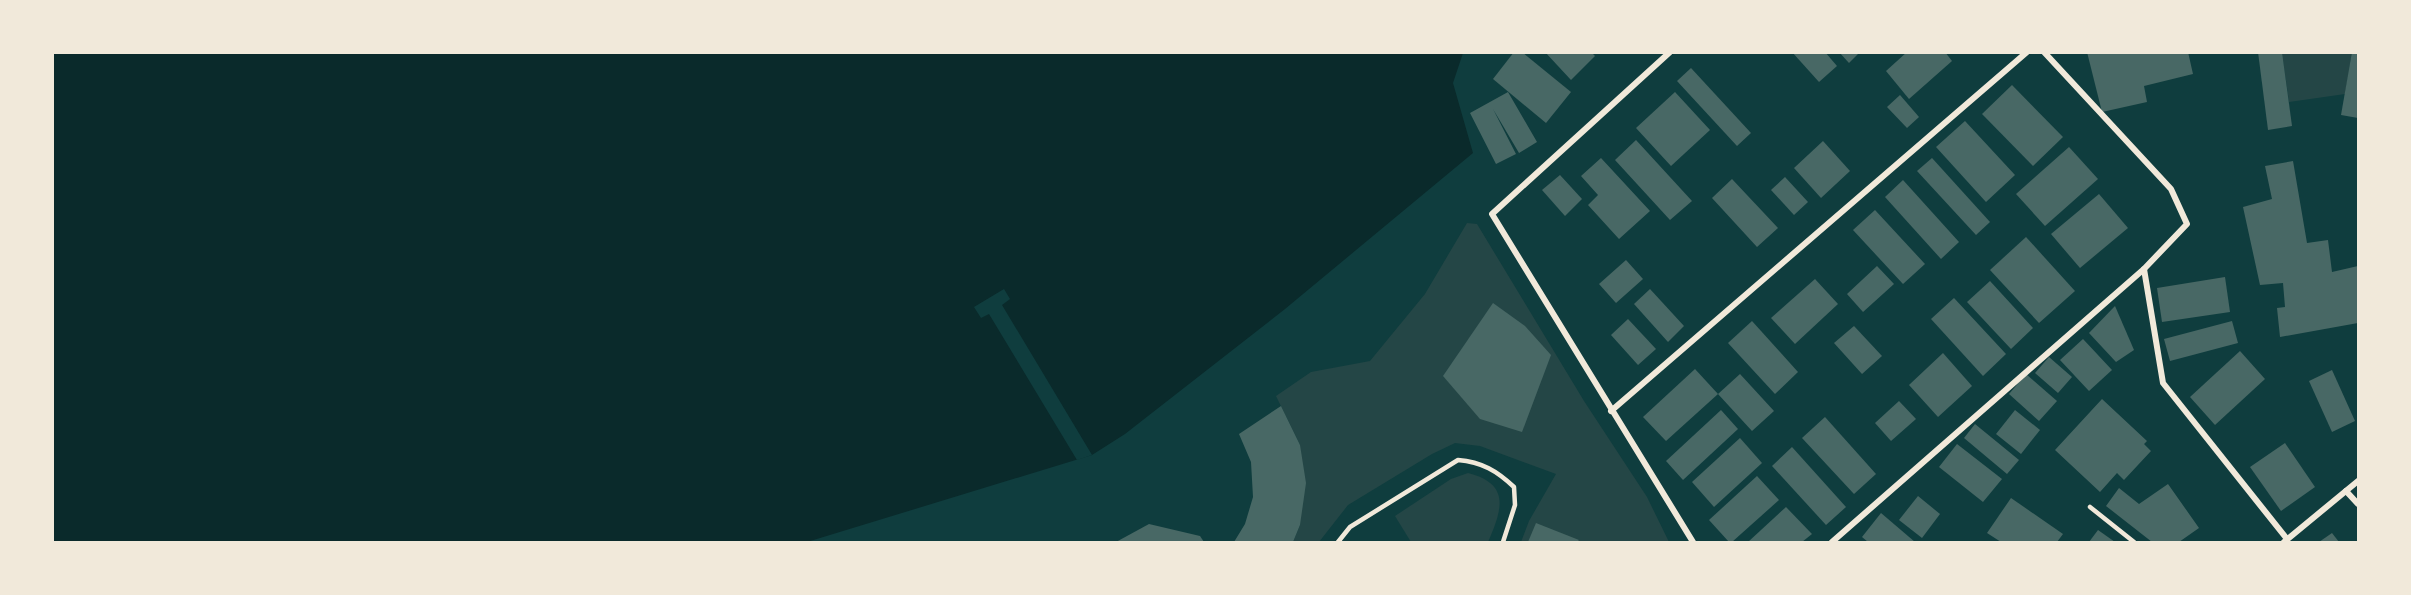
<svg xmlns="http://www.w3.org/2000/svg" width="2411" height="595" font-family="Figtree,sans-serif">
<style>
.green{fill:#244646}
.water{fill:#0a2a2b}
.pier{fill:#0f3d3e}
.building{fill:#486865}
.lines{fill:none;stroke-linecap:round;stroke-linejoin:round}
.service{stroke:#f1e9da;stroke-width:4.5}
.minor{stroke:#f1e9da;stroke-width:6}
</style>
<rect width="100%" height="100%" fill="#0f3d3e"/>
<g class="green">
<polygon points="2282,53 2352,53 2345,94 2289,102"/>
<polygon points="1467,223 1477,224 1584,401 1647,497 1669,542 1521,542 1529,521 1556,474 1480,446 1455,443 1432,454 1348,505 1319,542 1293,542 1300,525 1300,445 1276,396 1311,372 1370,361 1425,294"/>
<path d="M1468 473C1511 484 1502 510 1488 542H1411L1395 516 1451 479Z"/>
</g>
<polygon class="water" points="52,53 1463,53 1453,83 1473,153 1285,309 1125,434 1092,455 807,542 53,542"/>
<polygon class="pier" points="1004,289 1010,299 1002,305 1092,455 1077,460 989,314 981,318 974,307"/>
<g class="building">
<polygon points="1514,52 1522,52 1571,92 1546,123 1493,79"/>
<polygon points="1545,52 1591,52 1595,56 1571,80"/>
<polygon points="1792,52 1825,52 1837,66 1819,82"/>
<polygon points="1839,52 1860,52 1849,63"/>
<polygon points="1907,52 1945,52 1952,61 1909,99 1886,71"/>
<polygon points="2087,52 2188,52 2193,74 2144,86 2147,102 2102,112"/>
<polygon points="2258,52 2282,52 2292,126 2268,130"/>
<polygon points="2352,52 2358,52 2358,118 2341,115"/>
<polygon points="1691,68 1751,133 1737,146 1677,81"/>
<polygon points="2012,85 2063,137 2033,166 1982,114"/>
<polygon points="1508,92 1537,142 1519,153 1493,109 1516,154 1496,164 1470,113"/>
<polygon points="1675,92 1710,130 1671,166 1636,128"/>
<polygon points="1900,95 1919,117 1907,128 1887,107"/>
<polygon points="1965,121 2015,175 1986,202 1936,147"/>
<polygon points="1636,140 1692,201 1670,220 1615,160"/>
<polygon points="1823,141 1850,171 1821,198 1794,168"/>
<polygon points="2069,147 2098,179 2045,226 2016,194"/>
<polygon points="1601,158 1650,211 1619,239 1588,205 1598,195 1581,176"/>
<polygon points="1932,158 1990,222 1976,235 1917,171"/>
<polygon points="2293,161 2307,243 2328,240 2332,272 2358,266 2358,323 2280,337 2277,308 2285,307 2283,283 2260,285 2243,207 2272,199 2265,166"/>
<polygon points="1560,175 1582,199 1565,216 1542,190"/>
<polygon points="1785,177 1808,202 1794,215 1771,190"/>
<polygon points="1732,179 1778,228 1757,247 1712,198"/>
<polygon points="1903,180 1959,242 1941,259 1885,197"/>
<polygon points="2099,194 2128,228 2080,268 2051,234"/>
<polygon points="1875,210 1925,264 1903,284 1853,230"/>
<polygon points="2026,237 2075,291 2039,323 1990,270"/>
<polygon points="1626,260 1643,279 1616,303 1599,284"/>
<polygon points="1877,266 1894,284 1863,312 1847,294"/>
<polygon points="2225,277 2230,312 2162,322 2157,288"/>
<polygon points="1815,279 1838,304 1795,344 1771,318"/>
<polygon points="1990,281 2033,328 2011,349 1967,302"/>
<polygon points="1650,289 1684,326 1668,342 1634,304"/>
<polygon points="1954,298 2006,354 1983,376 1931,319"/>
<polygon points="1493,303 1525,326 1551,355 1522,432 1480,419 1443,376"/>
<polygon points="2115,306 2134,350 2116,362 2089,333"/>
<polygon points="1628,319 1656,349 1638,365 1611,335"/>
<polygon points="1752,321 1798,372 1775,394 1728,343"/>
<polygon points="2232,321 2238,343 2170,361 2164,339"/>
<polygon points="1854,326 1882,356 1862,374 1834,343"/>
<polygon points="2083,339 2112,370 2089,391 2060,360"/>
<polygon points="2240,351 2265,379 2215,425 2190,397"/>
<polygon points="1943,353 1972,386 1938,417 1909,385"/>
<polygon points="2049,357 2072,377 2058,393 2035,373"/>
<polygon points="1695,369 1718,394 1666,441 1643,417"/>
<polygon points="2332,370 2355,421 2332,432 2309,381"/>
<polygon points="1740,374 1774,411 1752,431 1718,394"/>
<polygon points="2026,374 2057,401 2039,421 2009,394"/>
<polygon points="2102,399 2147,441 2144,444 2151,451 2124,480 2117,473 2100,492 2055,450"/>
<polygon points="1899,401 1916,419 1891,441 1875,423"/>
<polygon points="1281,406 1300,445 1306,483 1300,525 1293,542 1234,542 1245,524 1253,497 1251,462 1239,434"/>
<polygon points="1721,410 1738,429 1683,480 1666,461"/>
<polygon points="2015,410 2040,430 2021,454 1996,434"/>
<polygon points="1825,417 1876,474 1854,494 1802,438"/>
<polygon points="1975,424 2019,460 2007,474 1964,438"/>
<polygon points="1740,438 1762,463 1714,507 1692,482"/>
<polygon points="2285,443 2315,487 2281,511 2250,467"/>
<polygon points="1957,444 2002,479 1983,502 1939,467"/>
<polygon points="1792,447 1846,507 1826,525 1772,466"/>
<polygon points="1757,476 1779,500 1732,542 1729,542 1709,520"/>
<polygon points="2168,484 2199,528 2179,542 2152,542 2106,506 2119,488 2139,504"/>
<polygon points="1918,496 1940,514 1922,538 1899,520"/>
<polygon points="2011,498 2063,534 2057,542 2001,542 1987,533"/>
<polygon points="1786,507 1812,534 1802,542 1748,542"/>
<polygon points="1881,513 1915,542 1868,542 1862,537"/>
<polygon points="1536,523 1579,540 1577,542 1528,542"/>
<polygon points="1149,524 1200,536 1204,542 1116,542"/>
<polygon points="2098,530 2115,542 2089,542"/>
<polygon points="2332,533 2339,542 2319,542"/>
</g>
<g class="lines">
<g class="service">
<polyline points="2090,507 2134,542"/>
<path d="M1338 542 1350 527 1458 460C1482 462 1497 471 1514 487L1515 505 1503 542"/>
</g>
<g class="minor">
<polyline points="1670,52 1492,214 1693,542"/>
<polyline points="2144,269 2163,383 2287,539"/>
<polyline points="1611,411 2027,52"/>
<polyline points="2346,491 2358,504"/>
<polyline points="1832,542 2144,269 2187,224 2171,189 2044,52"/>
<polyline points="2284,542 2358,481"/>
</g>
</g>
<rect width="2411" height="595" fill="none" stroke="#f1e9da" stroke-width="108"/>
</svg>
